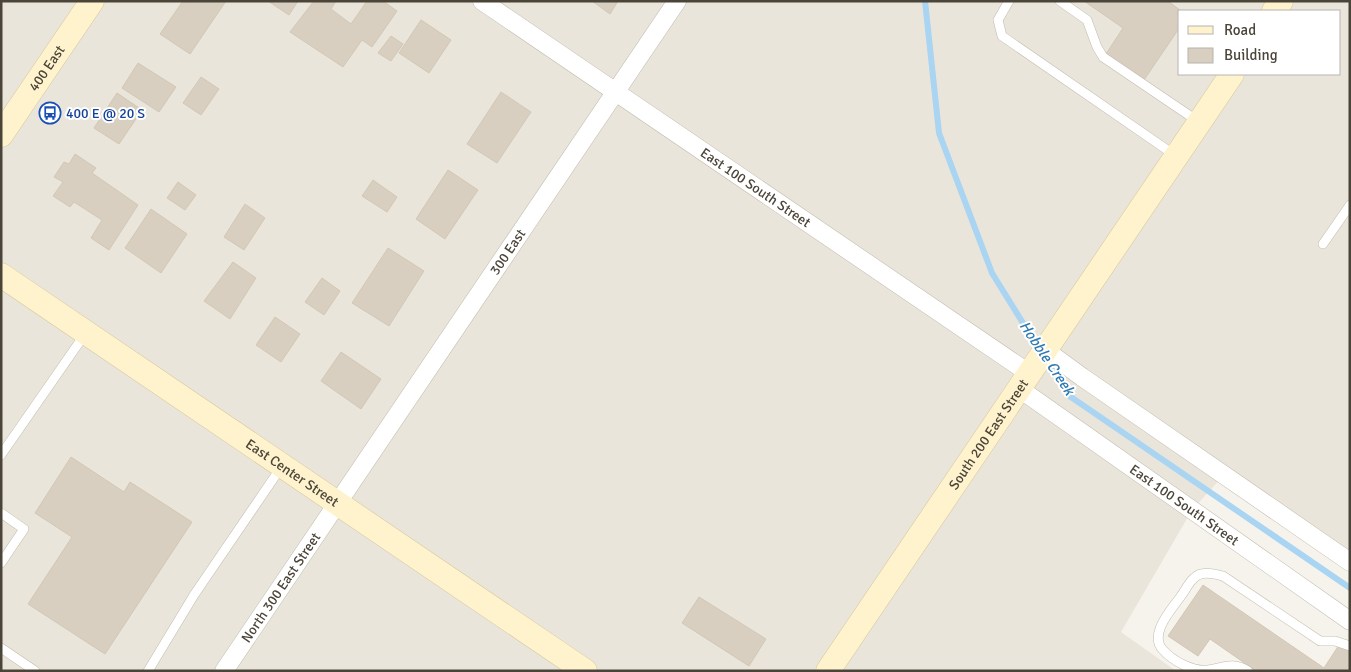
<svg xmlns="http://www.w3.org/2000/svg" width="1351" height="672" font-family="Signika,sans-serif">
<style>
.residential{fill:#eae5da;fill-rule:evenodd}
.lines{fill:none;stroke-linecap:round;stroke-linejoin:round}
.stream{stroke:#a9d4f2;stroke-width:6}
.building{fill:#d8cfc1;stroke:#d3c7b4}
.lane-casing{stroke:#c2bbae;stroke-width:10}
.street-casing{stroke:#c2bbae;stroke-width:19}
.secondary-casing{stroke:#d6c79b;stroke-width:25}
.lane{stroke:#fff;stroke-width:9}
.street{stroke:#fff;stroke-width:18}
.secondary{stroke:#fff3cd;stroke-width:24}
.labels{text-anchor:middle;stroke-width:4;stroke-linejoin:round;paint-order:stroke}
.street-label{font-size:14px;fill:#4b4439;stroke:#fff}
.transit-label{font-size:14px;fill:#164399;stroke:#fff;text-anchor:start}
.water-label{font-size:15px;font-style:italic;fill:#2e7ab2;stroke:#fff}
</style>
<rect width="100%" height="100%" fill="#f6f3ec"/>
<path class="residential" d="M1 1H1350V560L1224 475 1192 510 1121 632 1176 671H1ZM1180 11H1340V74H1180Z"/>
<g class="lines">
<g class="stream">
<polyline points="925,1 939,133 992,273 1039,349"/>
<polyline points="1046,359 1068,395 1350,588"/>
</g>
</g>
<g class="building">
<polygon points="183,1 226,1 190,54 160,34"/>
<polygon points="268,1 298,1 289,15"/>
<polygon points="314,1 336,1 331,9 351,24 367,1 383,1 397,11 372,47 362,40 343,67 290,32"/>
<polygon points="592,1 618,1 610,14"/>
<polygon points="1084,1 1168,1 1181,11 1180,27 1144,80 1106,54 1123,28"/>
<polygon points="421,20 451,40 429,73 399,53"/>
<polygon points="391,36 403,44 391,61 378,53"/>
<polygon points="138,63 176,87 159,112 122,88"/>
<polygon points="201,77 219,89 201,115 183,103"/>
<polygon points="501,92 531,112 497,163 467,144"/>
<polygon points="117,93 142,110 119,144 94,128"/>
<polygon points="75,154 96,168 92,173 138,205 109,250 91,238 102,220 74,202 70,207 53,196 63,182 54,177 64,162 69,164"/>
<polygon points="448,170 478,190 445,239 416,219"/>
<polygon points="373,180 397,197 387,212 362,196"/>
<polygon points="178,182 196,195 185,210 167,198"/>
<polygon points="245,204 265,218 244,250 224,237"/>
<polygon points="151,209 187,234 161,273 125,248"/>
<polygon points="388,248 424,271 389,326 352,303"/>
<polygon points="233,262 256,278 230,319 204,301"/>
<polygon points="322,278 340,291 324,315 305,302"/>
<polygon points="275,317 300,334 281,362 256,345"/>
<polygon points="341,352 381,379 361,409 321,381"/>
<polygon points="71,457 124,492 130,482 192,522 105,654 28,604 72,537 35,513"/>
<polygon points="1203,585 1324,668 1339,645 1350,652 1350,671 1256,671 1210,639 1198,656 1168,636"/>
<polygon points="699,597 766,639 749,666 682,623"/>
</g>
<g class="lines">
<g class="lane-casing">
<g id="lane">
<polyline points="1009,1 998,20 1002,36 1176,156"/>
<polyline points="1060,1 1087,20 1097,47 1103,57 1199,122"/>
<polyline points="1323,244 1350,205"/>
<polyline points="1,455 85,334"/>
<polyline points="1,513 24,529 1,563"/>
<polyline points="1,648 35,671"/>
<polyline points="148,671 194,595 282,466"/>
<path d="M1248 671C1233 661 1223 668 1208 670 1193 672 1173 661 1163 650 1148 634 1172 609 1181 596 1185 591 1189 582 1194 578 1202 570 1214 574 1223 576L1320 641H1335L1350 646"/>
</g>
</g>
<g class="street-casing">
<g id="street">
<path id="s1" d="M482 1 1030 374"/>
<polyline points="1045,350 1082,377 1350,562"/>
<path id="s2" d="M1020 389 1350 621"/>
<path id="s3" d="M224 671 677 1"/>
</g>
</g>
<g class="secondary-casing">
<g id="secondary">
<polyline points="1274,11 1281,1"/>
<path id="s4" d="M1 135 92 1"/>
<path id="s5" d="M1 275 585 671"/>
<path id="s6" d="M828 671 1232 74"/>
</g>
</g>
<use href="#lane" class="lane"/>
<use href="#street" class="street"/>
<use href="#secondary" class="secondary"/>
</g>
<defs>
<g id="bus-ring" transform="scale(1.125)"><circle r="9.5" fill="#fff" stroke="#1a4fb4" stroke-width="1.5"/><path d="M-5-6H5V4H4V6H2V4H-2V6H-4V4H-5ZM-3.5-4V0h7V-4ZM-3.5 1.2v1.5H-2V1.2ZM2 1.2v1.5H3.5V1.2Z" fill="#1a4fb4"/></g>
</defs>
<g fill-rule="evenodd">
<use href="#bus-ring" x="50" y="113"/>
</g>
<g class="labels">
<g class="street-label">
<text dy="5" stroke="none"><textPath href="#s4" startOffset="81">400 East</textPath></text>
<text dy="5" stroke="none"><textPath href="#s1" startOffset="331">East 100 South Street</textPath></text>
<text dy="5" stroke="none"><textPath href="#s3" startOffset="506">300 East</textPath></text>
<text dy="5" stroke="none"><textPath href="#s6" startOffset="286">South 200 East Street</textPath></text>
<text dy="5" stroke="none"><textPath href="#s5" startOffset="352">East Center Street</textPath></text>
<text dy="5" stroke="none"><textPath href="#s2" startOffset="201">East 100 South Street</textPath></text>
<text dy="5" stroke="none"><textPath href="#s3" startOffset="101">North 300 East Street</textPath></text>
</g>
<g class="transit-label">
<text x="66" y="118">400 E @ 20 S</text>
</g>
<g class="water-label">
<text transform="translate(1047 358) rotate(56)" y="5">Hobble Creek</text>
</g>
</g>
<rect width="1351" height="672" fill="none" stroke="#4b4439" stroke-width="5"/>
<rect x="1178" y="10" width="162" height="65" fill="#ffffff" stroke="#b7b4b0"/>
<rect x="1188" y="26" width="25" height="8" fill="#fff3cd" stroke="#b7b4b0"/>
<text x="1224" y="35" font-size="15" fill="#4b4439">Road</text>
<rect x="1188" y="48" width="25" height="15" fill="#d8cfc1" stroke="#b7b4b0"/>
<text x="1224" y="60" font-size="15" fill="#4b4439">Building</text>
</svg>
